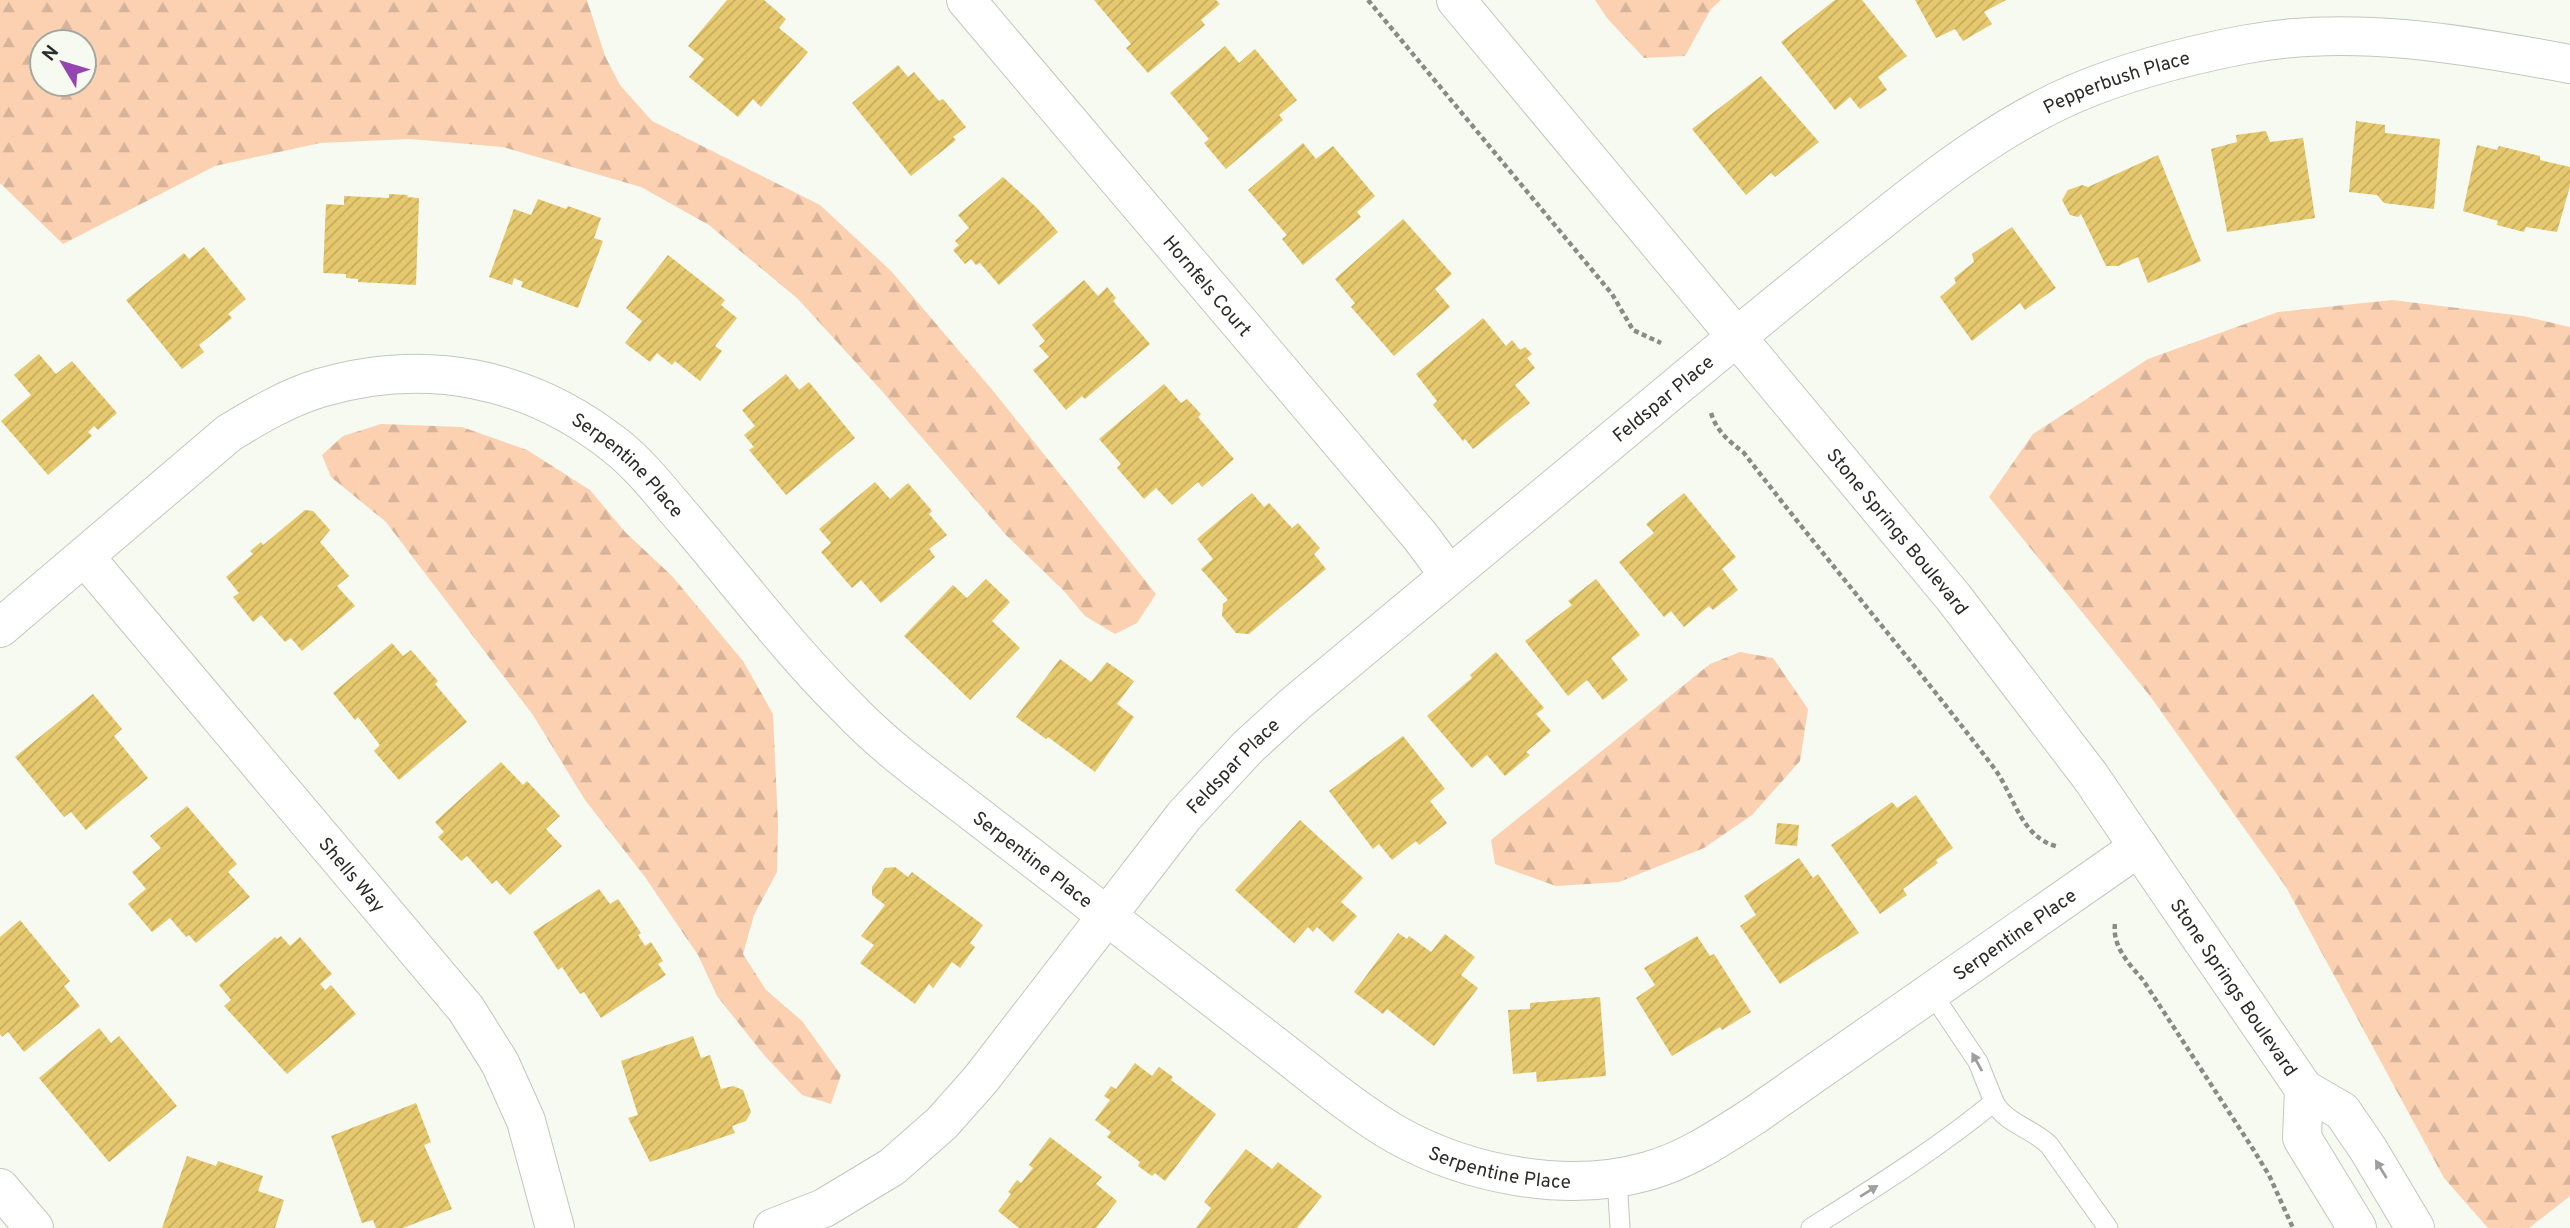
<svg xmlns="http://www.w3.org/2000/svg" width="2570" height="1228" font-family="Overpass,sans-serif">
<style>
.forest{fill:url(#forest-firs);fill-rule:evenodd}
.building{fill:url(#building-hatch)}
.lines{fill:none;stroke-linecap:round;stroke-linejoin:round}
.service-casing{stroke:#c3c7be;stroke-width:21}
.minor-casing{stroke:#c3c7be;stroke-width:40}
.tertiary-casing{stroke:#c3c7be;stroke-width:40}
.path{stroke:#898c85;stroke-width:4.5;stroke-dasharray:5 3.5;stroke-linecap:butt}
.service{stroke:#fff;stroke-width:19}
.minor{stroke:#fff;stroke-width:38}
.tertiary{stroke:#fff;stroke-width:38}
.oneway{fill:#9fa09e}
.labels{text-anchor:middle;stroke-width:7;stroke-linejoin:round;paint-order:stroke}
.street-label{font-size:19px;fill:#2a2c28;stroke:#f6faf0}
</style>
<defs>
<pattern id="forest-firs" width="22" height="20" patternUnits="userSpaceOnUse" patternTransform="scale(1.75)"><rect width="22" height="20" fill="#fbd1b2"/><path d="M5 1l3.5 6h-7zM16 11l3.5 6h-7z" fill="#d7b499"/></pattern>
<pattern id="building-hatch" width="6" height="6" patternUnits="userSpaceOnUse" patternTransform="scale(1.75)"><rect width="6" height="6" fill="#e6c86e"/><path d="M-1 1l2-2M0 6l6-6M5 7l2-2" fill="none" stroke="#c5ac5f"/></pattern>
</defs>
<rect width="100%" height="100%" fill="#f6faf0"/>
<g class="forest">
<path d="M0 0H587L605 56 620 85 652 121 820 205 891 271 994 392 1156 594 1137 623 1115 634 1085 616 1064 591 1006 535 880 389 798 299 709 225 641 187 503 147 410 139 320 143 215 166 63 244 0 183ZM42 42H84V84H42Z"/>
<polygon points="1595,0 1721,0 1711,9 1685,56 1644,58 1607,18"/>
<polygon points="2392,300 2523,316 2570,327 2570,1196 2529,1228 2488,1228 2444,1178 2286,887 2150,696 1989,497 2033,434 2148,359 2278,312"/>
<polygon points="381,424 462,427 527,450 590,490 625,532 672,576 743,661 773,714 778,825 777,872 754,915 743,954 766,990 802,1021 841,1075 831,1104 802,1095 764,1055 717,996 698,955 645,877 585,800 533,715 386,522 331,477 322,455 343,436"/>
<polygon points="1740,652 1773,658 1808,709 1800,761 1752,815 1704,848 1619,882 1556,886 1495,864 1491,840 1710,664"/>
</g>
<g class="building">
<polygon points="727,0 764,0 786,19 779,28 808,52 761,107 753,99 738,117 689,77 704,59 688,46"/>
<polygon points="1094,0 1216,0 1220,4 1201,20 1205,25 1148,73 1126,48 1131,44"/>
<polygon points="1835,0 1862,0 1907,56 1878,77 1887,90 1860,109 1850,97 1835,110 1781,42"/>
<polygon points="1915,0 2006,0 1984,12 1992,24 1963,41 1955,29 1936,38"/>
<polygon points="1225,46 1239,63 1255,49 1297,100 1279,115 1283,120 1226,169 1204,143 1209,139 1170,93"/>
<polygon points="898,65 908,77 914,72 939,101 943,99 966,127 953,137 956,140 911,176 852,103"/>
<polygon points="1761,76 1819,142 1775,177 1771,173 1746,195 1692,129"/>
<polygon points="2356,121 2385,125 2385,133 2440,139 2434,209 2384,203 2377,195 2349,192"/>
<polygon points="2266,131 2270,142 2303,138 2315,218 2227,232 2211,149 2237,142 2236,135"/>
<polygon points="1303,143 1316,159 1333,146 1375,196 1357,212 1361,217 1303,265 1282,239 1287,235 1248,190"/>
<polygon points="2477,145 2497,150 2499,146 2540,156 2540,160 2570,167 2570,186 2557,232 2526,227 2524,232 2497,225 2498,221 2463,211"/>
<polygon points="2158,155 2201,261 2148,283 2138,257 2118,266 2106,266 2081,214 2078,217 2070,215 2062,200 2068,190 2082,185 2088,187"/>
<polygon points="1003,177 1037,208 1058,232 999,285 980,263 976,265 971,259 965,264 953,250 959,245 955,241 969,228 958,215"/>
<polygon points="389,194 408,195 407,197 419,198 416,285 358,282 358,279 346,278 346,274 323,273 326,204 344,205 344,196 389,198"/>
<polygon points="538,199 566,209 568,206 601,218 594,238 603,241 578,308 521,287 523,282 514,278 512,285 489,277 514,209 531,215"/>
<polygon points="1403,219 1452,274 1435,289 1450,307 1394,356 1351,307 1355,303 1335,279"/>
<polygon points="2012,227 2056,288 2025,310 2020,303 1972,341 1940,297 1956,283 1954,278 1974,262 1972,254"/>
<polygon points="204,247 246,299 228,314 232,318 199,345 204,352 182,369 126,300 184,253 189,259"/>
<polygon points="668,255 725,300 721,305 737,318 715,346 722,351 700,381 675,361 672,365 657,353 650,362 625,343 642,321 626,308"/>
<polygon points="1084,280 1098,296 1107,287 1116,298 1113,301 1150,344 1085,399 1082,396 1066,410 1033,370 1049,357 1039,346 1045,341 1032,325"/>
<polygon points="1483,318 1506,346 1512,340 1520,350 1525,347 1532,354 1527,358 1535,368 1515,385 1530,403 1473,449 1465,439 1463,441 1433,405 1437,401 1416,374"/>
<polygon points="39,354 56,374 72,361 117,413 98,430 94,426 88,432 92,436 48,475 1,421 31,395 14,375"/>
<polygon points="786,374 799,390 809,382 855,438 786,495 749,450 754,447 744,435 755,426 742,410"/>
<polygon points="1164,384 1181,403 1187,399 1201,414 1198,417 1234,459 1202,487 1198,482 1172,505 1156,488 1144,499 1117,468 1121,464 1099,439"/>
<polygon points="875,482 890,499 908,483 932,511 929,514 947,535 929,549 935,557 881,603 861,580 852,588 821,552 831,543 819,529"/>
<polygon points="1252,493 1264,507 1269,503 1292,528 1298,523 1320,548 1314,554 1326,569 1249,634 1236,633 1222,616 1223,604 1228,600 1201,569 1213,559 1197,539"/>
<polygon points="1684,493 1736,557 1722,569 1738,590 1713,610 1709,606 1684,627 1671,611 1664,617 1619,562 1654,533 1646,524"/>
<polygon points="305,510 313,511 330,530 320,542 349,576 337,586 355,606 302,651 291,638 285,642 261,615 253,622 233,597 239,593 226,577 253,554 250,551 261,542 263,545"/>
<polygon points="986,579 1010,602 992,621 1020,648 970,700 904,636 953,585 967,598"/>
<polygon points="1596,579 1640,635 1611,658 1628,680 1603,700 1587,680 1568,696 1525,641 1572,605 1568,601"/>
<polygon points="392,643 403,656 411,650 438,681 435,684 467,722 399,780 374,751 380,745 358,717 355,720 333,693"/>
<polygon points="1496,652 1544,708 1536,714 1551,731 1526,752 1530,755 1505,776 1487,755 1472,768 1427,716 1472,678 1470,675"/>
<polygon points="1060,659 1091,682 1107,662 1134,681 1117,704 1134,717 1095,772 1048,737 1046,739 1016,717"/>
<polygon points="93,694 122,729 114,736 148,778 86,830 71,812 64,817 15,757"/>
<polygon points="1403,736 1445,789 1430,801 1447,823 1419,845 1416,841 1392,860 1379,844 1373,849 1329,791"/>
<polygon points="501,762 523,785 527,781 560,816 546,829 562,846 510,895 496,880 492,884 467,856 461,861 438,837 444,832 435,822"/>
<polygon points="1916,795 1953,848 1936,860 1938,863 1903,889 1907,895 1880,914 1831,845 1892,802 1897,808"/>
<polygon points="187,806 237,864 228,872 250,897 196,943 189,935 186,937 170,918 152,932 128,904 146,889 132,872 161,848 150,836"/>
<polygon points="1300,820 1363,878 1341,902 1357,916 1333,942 1317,927 1313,932 1308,927 1294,943 1235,890"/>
<polygon points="1777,823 1799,825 1797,846 1775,844"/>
<polygon points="1799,858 1813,878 1818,874 1859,933 1780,984 1740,926 1756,915 1744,896"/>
<polygon points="895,867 908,877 912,872 983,925 970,943 975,947 960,968 952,962 933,988 929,984 915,1004 860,963 874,945 861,936 885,905 872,895 872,887 885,868"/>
<polygon points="599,889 610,904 618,899 641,933 638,935 645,946 651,942 663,961 658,964 666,975 601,1018 584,992 580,994 562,967 558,970 533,932"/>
<polygon points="20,920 70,981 64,986 80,1006 24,1052 8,1032 2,1037 0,1034 0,937"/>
<polygon points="1398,933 1407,939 1409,936 1431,952 1445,934 1475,957 1461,975 1478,988 1434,1046 1387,1009 1383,1014 1354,992"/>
<polygon points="281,936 290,946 300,937 332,974 320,984 325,990 331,985 356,1014 287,1074 224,1006 231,1000 219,985 275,937 277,939"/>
<polygon points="1697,936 1710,956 1714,954 1751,1012 1722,1030 1720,1027 1672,1056 1636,998 1655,985 1644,968"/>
<polygon points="1600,997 1606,1076 1537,1082 1536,1072 1513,1074 1508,1010 1530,1009 1530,1003"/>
<polygon points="99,1028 111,1043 119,1036 177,1106 109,1162 39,1078"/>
<polygon points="693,1036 701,1058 710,1055 721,1089 733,1086 743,1090 751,1112 746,1121 732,1126 735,1133 650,1162 628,1118 638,1115 621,1061"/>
<polygon points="1135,1063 1152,1076 1159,1067 1173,1077 1171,1080 1216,1114 1165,1181 1155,1173 1152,1176 1138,1166 1140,1162 1107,1137 1111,1132 1095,1120 1110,1100 1104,1096 1111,1086 1116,1089"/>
<polygon points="416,1103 431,1142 424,1145 452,1209 403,1228 376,1228 373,1220 362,1223 331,1136"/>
<polygon points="1050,1137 1102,1177 1096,1184 1117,1201 1096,1228 1019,1228 998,1211 1011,1194 1008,1192 1017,1180 1021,1183 1033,1168 1029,1165"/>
<polygon points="1246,1149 1272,1169 1278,1162 1322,1196 1297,1228 1196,1228 1211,1208 1204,1202"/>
<polygon points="187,1156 216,1166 218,1161 263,1176 258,1191 284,1200 275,1228 162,1228"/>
</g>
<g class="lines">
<g class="service-casing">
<g id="service">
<path d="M1994 1102C2006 1124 2032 1128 2049 1145L2108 1228"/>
<polyline points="1617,1178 1620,1228"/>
<path d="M1811 1228C1874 1188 1937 1149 1994 1102L1978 1062 1931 992"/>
</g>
</g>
<g class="minor-casing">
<g id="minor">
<path id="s1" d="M966 0 1420 536 1449 575"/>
<path id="s2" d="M85 557 466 1009 500 1063 526 1121 555 1228"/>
<path id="s3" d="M0 628 229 433C257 416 287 398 320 388 426 357 529 377 616 446 644 468 667 500 691 527 743 588 792 653 849 709 883 745 923 774 962 804 1014 844 1065 883 1116 923 1167 963 1219 1002 1270 1042 1312 1074 1352 1109 1397 1135 1469 1175 1568 1194 1648 1171 1687 1160 1721 1137 1755 1115L2139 847"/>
<polyline points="0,1188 34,1228"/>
<path id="s4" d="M773 1228 824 1208 892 1167 942 1123 981 1079 1184 816 1248 747 1295 704C1424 596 1553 489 1682 382 1746 329 1810 276 1875 225 1937 175 2002 125 2076 93 2128 71 2186 56 2242 45 2350 24 2463 44 2570 64"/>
</g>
</g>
<g class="tertiary-casing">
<g id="tertiary">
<path id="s5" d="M1456 0 1954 598 2090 776 2304 1089 2342 1111 2368 1149 2415 1228"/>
<polyline points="2304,1089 2302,1138 2357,1228"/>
</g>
</g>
<g class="path">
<polyline points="1368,0 1612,294 1633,330 1661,343"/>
<path d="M1711 413C1717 432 1729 441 1744 453 1826 560 1913 661 1994 768 2015 796 2020 838 2059 847"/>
<path d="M2115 924C2112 946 2129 964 2143 980L2253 1149 2269 1175 2293 1228"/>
</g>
<use href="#service" class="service"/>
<use href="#minor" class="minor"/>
<use href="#tertiary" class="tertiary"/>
</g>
<defs><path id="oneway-solid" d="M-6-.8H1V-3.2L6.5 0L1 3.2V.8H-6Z" transform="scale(1.75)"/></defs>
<g class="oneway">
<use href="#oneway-solid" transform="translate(1977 1062) rotate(-119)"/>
<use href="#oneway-solid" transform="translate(2381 1169) rotate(-122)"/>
<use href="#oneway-solid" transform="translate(1869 1191) rotate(-32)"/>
</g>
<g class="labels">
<g class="street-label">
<text dy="7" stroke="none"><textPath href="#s4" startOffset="1785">Pepperbush Place</textPath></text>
<text dy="7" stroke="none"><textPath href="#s1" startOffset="374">Hornfels Court</textPath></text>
<text dy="7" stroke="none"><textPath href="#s4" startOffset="1228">Feldspar Place</textPath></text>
<text dy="7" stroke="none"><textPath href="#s3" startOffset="738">Serpentine Place</textPath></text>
<text dy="7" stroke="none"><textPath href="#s5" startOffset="691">Stone Springs Boulevard</textPath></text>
<text dy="7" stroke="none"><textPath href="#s4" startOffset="662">Feldspar Place</textPath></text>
<text dy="7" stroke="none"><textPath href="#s3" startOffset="1306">Serpentine Place</textPath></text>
<text dy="7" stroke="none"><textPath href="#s2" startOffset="415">Shells Way</textPath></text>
<text dy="7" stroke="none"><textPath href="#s3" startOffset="2460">Serpentine Place</textPath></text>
<text dy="7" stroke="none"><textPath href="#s5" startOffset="1258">Stone Springs Boulevard</textPath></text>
<text dy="7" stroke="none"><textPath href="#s3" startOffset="1872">Serpentine Place</textPath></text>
</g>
</g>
<g transform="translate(63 63) rotate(308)"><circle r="33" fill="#f6faf0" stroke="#a4a8a0" stroke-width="2"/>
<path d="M0-5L12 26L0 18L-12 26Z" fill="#9644b2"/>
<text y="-10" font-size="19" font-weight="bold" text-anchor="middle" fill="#2a2c28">N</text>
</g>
</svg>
